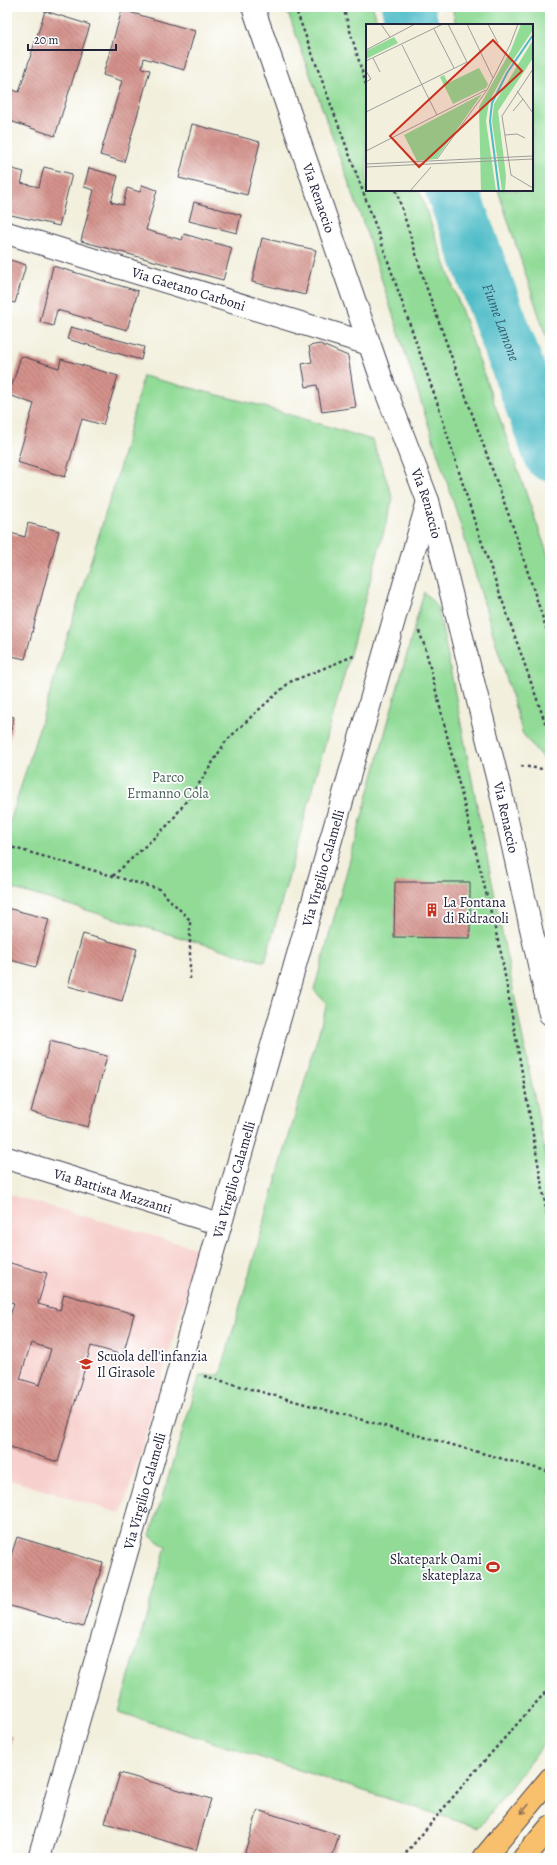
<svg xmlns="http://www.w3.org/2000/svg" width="557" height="1865" font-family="Alegreya,serif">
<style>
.built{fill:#f7d0cd}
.green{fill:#91db97;stroke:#5a7e69}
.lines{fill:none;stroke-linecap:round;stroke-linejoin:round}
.river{stroke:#4ebcc7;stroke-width:53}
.building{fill:url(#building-back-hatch);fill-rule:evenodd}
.minor-casing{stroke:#414153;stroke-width:24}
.tertiary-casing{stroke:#414153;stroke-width:24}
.primary-casing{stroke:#414153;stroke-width:24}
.path{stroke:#414153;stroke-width:2.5;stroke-dasharray:3 3;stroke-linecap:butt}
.minor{stroke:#fff;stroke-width:22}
.tertiary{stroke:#fff;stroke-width:22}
.primary{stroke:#f8bf6c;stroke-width:22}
.oneway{stroke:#8d7054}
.labels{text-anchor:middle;stroke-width:3.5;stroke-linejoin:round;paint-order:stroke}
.street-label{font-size:14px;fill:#22223b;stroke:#fff}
.park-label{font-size:14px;fill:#49635b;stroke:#fff}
.poi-label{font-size:14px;fill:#22223b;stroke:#fff;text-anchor:start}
.water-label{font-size:15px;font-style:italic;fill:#346073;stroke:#fff}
.inset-river{fill:none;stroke:#4ebcc7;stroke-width:2}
.inset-road{fill:none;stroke:#9f9d9c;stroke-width:1}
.view{fill:#c8321e;fill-opacity:0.15;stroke:#c8321e;stroke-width:2}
.inset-edge{fill:none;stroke:#22223b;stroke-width:2}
</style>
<defs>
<pattern id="building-back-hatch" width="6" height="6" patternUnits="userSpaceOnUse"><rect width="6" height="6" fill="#d4928b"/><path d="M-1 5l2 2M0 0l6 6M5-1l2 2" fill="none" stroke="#ac7773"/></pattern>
</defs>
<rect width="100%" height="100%" fill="#fff"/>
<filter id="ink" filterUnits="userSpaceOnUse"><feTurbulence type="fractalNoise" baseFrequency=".025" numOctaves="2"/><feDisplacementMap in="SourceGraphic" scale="8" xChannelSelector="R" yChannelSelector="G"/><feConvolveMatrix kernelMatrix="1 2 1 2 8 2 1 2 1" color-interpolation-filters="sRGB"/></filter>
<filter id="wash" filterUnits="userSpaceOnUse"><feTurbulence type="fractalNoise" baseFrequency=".012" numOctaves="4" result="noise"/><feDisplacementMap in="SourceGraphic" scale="16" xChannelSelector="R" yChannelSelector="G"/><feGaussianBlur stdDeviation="0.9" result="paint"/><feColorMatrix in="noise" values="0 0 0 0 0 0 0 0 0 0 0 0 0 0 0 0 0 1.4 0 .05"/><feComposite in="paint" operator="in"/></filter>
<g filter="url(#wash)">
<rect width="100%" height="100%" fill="#f2efdc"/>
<polygon class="built" points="7,1194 199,1249 122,1514 7,1479"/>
<g class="green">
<polygon points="286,7 373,7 378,25 367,25 367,190 419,190 550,561 550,767 523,734 461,526 366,231"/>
<polygon points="452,7 550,7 550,349 498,190 532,190 532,25 456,25"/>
<polygon points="143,376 258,405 372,440 393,498 265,962 7,887 7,822 10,822 118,473"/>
<polygon points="424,592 438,607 550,1177 550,1736 479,1828 119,1712 166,1547 150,1536 200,1375 220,1375 327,1004 314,990"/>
</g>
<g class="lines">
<g class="river">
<polyline points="408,7 412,25"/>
<path id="s1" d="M452 190 550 455"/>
</g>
</g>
<g id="blocks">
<g class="building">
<polygon points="122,10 195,31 184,70 144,58 142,68 150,70 124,162 100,155 122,81 103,75"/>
<polygon points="45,11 90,25 55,136 7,120 7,88 19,92"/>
<polygon points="192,124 260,142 247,195 179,178"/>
<polygon points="44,167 72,174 59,226 7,214 7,176 9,168 24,172 21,183 39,187"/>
<polygon points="89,168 118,176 111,202 123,205 127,188 140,192 142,185 157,190 146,230 182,240 184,234 232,248 223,280 81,241 94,190 84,187"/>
<polygon points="194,202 241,215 237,233 189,221"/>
<polygon points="262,238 316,250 305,295 252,282"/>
<polygon points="7,259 26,265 15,303 7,301"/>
<polygon points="53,266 138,291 127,330 57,310 53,326 40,322"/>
<polygon points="71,327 144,347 141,360 67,339"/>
<polygon points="320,344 348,356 356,407 322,412 317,385 306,387 302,364 312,362 309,346"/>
<polygon points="21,356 59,368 61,359 118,376 103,425 82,419 65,477 17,462 34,404 9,395"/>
<polygon points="28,523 59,531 25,659 7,655 7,532 25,537"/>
<polygon points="7,715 14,717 8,745 7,745"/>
<polygon points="395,882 470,882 470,938 394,937"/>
<polygon points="7,908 49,919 36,967 7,959"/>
<polygon points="83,934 137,949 122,1001 68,986"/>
<polygon points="50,1041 107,1056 88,1127 31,1112"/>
<path d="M10 1263 47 1273 38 1304 60 1310 64 1294 134 1314 123 1355 91 1346 58 1462 7 1446V1326L14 1303 7 1301V1274ZM31 1343 51 1349 40 1385 20 1379Z"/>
<polygon points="17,1537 103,1563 83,1627 7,1605 7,1568"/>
<polygon points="7,1735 12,1737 7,1755"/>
<polygon points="120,1773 211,1799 196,1850 105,1823"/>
<polygon points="258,1810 339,1835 332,1858 243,1858"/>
</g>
</g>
</g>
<g filter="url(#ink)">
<use href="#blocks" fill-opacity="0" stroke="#414153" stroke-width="1"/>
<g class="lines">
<g class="minor-casing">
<g id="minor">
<path id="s2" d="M7 233 369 344"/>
<path id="s3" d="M7 1158 220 1224"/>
<path id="s4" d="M39 1858 428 501"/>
</g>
</g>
<g class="tertiary-casing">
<g id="tertiary">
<path id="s5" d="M253 7 384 386 428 501 501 793 550 1014"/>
</g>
</g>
<g class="primary-casing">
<g id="primary">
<polyline points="484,1858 550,1779"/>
<polyline points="524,1858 550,1827"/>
</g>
</g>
<g class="path">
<polyline points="295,7 376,227 440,411 475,523 545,722 550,730"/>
<polyline points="343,7 367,88"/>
<polyline points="396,190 427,289 513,527 550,640"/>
<polyline points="419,631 425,647 501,953 550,1231"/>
<polyline points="521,766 550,770"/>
<polyline points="7,846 159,889 190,920 190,979"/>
<polyline points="113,876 170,823 201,781 226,741 253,715 290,682 356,655"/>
<polyline points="204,1376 550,1472"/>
<polyline points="402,1858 469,1778 550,1687"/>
</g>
<use href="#minor" class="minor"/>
<use href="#tertiary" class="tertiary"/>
<use href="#primary" class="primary"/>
</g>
<defs><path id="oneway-shaft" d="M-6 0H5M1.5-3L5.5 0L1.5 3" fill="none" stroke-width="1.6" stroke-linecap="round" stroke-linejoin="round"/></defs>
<use class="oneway" href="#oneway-shaft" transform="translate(525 1809) rotate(130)"/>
</g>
<defs>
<g id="building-bare" transform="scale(1.08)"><path d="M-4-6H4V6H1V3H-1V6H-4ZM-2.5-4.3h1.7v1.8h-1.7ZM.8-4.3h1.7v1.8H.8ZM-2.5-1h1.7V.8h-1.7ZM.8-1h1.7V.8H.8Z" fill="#c8321e" stroke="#fff" stroke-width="2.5" paint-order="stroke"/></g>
<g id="school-bare" transform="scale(1.08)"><path d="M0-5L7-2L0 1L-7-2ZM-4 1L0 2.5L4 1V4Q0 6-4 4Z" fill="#c8321e" stroke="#fff" stroke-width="2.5" paint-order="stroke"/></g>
<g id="stadium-bare" transform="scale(1.08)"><path d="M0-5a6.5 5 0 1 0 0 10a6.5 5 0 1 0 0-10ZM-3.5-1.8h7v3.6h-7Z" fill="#c8321e" stroke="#fff" stroke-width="2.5" paint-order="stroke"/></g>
</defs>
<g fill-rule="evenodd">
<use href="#building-bare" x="432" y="910"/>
<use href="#school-bare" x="86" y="1364"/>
<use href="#stadium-bare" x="493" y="1567"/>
</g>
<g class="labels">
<g class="street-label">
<text dy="5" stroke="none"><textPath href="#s5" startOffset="202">Via Renaccio</textPath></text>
<text dy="5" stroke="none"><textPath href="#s2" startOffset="190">Via Gaetano Carboni</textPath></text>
<text dy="5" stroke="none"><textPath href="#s5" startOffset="526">Via Renaccio</textPath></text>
<text dy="5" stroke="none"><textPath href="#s5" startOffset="850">Via Renaccio</textPath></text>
<text dy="5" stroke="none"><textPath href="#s4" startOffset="1030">Via Virgilio Calamelli</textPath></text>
<text dy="5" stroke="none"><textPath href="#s4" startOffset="706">Via Virgilio Calamelli</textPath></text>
<text dy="5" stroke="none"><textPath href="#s3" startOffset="111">Via Battista Mazzanti</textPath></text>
<text dy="5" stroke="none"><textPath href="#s4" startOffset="382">Via Virgilio Calamelli</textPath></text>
</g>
<g class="park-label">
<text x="168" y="782">Parco<tspan x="168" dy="16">Ermanno Cola</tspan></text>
</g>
<g class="poi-label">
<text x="443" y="907">La Fontana<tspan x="443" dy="16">di Ridracoli</tspan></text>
<text x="97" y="1361">Scuola dell'infanzia<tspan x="97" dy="16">Il Girasole</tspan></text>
<text x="482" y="1564" text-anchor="end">Skatepark Oami<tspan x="482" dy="16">skateplaza</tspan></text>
</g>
<g class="water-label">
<text dy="5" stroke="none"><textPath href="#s1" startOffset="141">Fiume Lamone</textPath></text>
</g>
</g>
<g transform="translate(366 24)">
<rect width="167" height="167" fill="#f2efdc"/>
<path d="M155 0H167V6L139 48 123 78 120 97 130 167H115L113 83 145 26ZM28 13 32 19 0 35V27ZM167 16V34L132 87 140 152 139 167H136L126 97 128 80ZM113 44 122 60 120 64 87 80 74 53 78 51 82 59ZM116 70 70 135 51 137 38 111Z" fill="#91db97"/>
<path class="inset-river" d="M133 167 124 97 126 79 141 49 167 11"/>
<path class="inset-road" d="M15 0 24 13M101 0 127 54M122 0 132 19M68 5 88 44M36 21 71 91M0 26 49 0M7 34 14 48M0 37 77 0M167 45 136 92 145 151 167 164M0 47 5 55 0 58M151 67 167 89M147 87 157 75M0 88 101 38 82 0M139 111 151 110 159 114M0 127 120 66M71 135 121 66 144 21 152 0M0 140 167 132M0 143 167 135M44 167 65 143"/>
<path class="view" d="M127 16 156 47 53 143 24 112Z"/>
<rect width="167" height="167" class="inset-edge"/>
</g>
<rect width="557" height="1865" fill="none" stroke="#fff" stroke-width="24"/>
<path d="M28 44v6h88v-6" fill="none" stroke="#22223b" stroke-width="2"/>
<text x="34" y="44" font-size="12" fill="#22223b" stroke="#ffffff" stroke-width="3" paint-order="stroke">20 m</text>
</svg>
